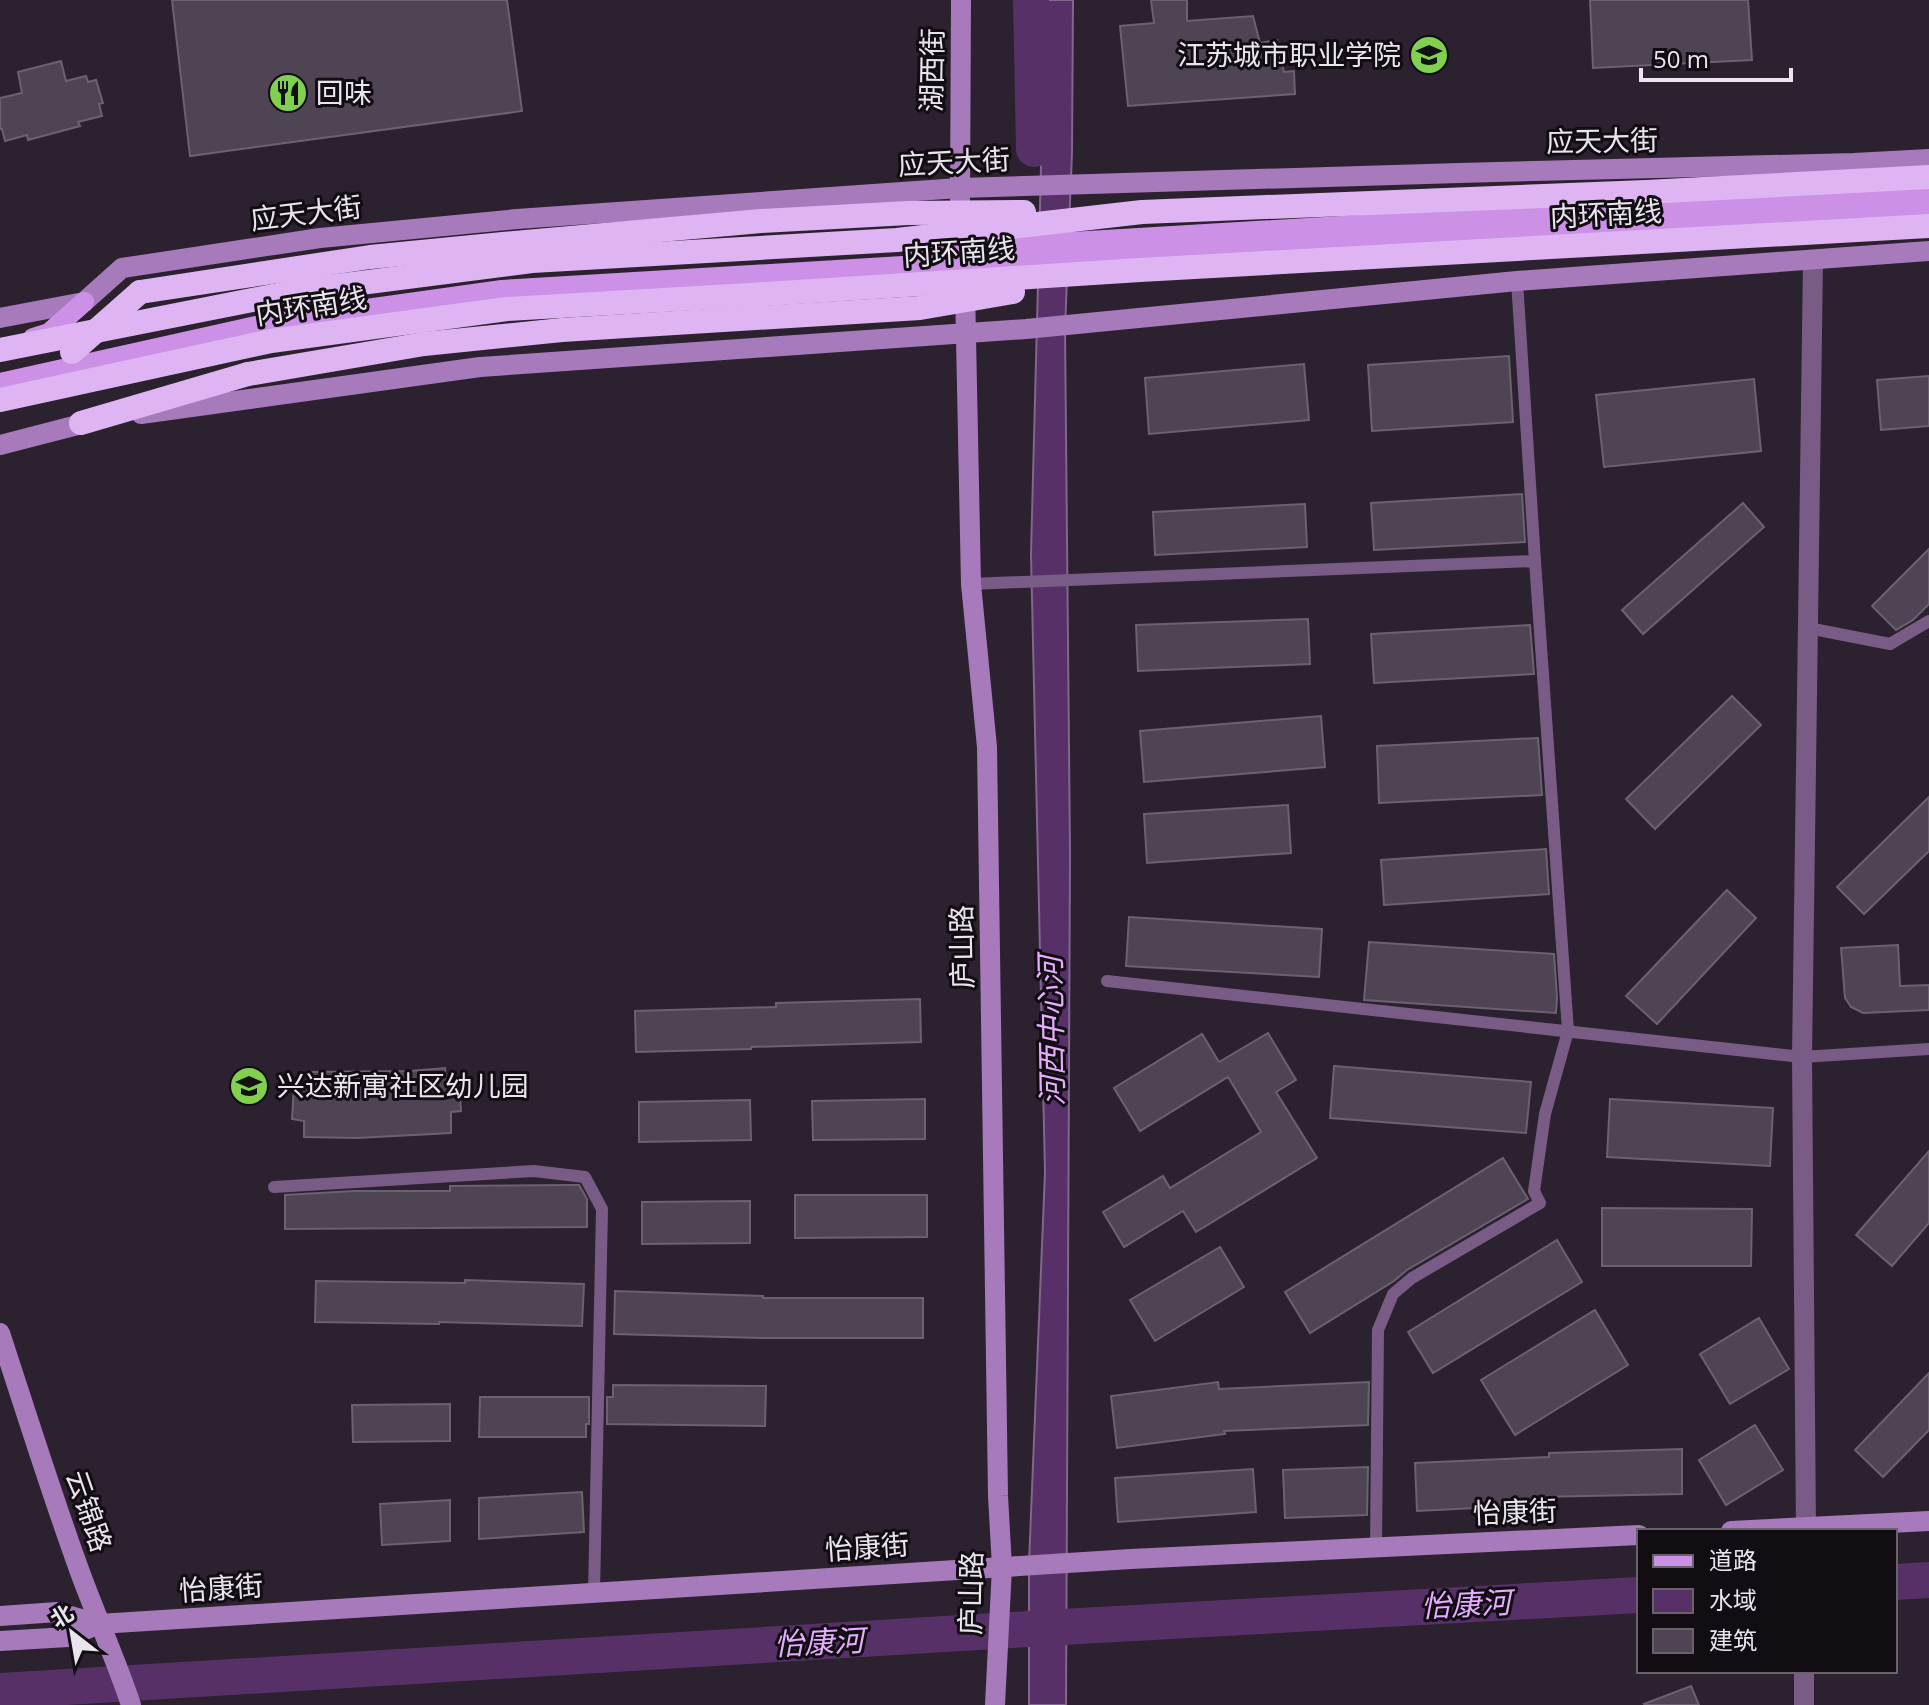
<svg xmlns="http://www.w3.org/2000/svg" width="1929" height="1705" font-family="'Open Sans','Noto Sans SC',sans-serif">
<style>
.water{fill:#563066;stroke:#82668e;stroke-width:2}
.lines{fill:none;stroke-linecap:round;stroke-linejoin:round}
.river{stroke:#563066;stroke-width:36}
.building{fill:#4e4453;stroke:#6c6171;stroke-width:2}
.lane{stroke:#785c85;stroke-width:12}
.street{stroke:#785c85;stroke-width:20}
.secondary{stroke:#a77abc;stroke-width:20}
.primary{stroke:#cc91e6;stroke-width:20}
.highway{stroke:#deb5f2;stroke-width:24}
.highway-bridge{stroke:#deb5f2;stroke-width:24}
.labels{text-anchor:middle;stroke-width:6;stroke-linejoin:round;paint-order:stroke}
.poi-label{font-size:28px;fill:#eae4ed;stroke:#110d13;text-anchor:start}
.street-label{font-size:28px;fill:#eae4ed;stroke:#110d13}
.water-label{font-size:30px;font-style:italic;fill:#e5acff;stroke:#110d13}
</style>
<rect width="100%" height="100%" fill="#2b212f"/>
<polygon class="water" points="1040,0 1073,0 1072,152 1065,329 1070,854 1066,1705 1029,1705 1029,1563 1045,1172 1031,554 1042,129"/>
<g class="lines">
<g class="river">
<polyline points="1031,0 1034,149"/>
<polyline points="1895,1582 1929,1580"/>
<polyline points="0,1691 1062,1627 1639,1595"/>
</g>
</g>
<g class="building">
<polygon points="172,0 507,0 522,111 190,156"/>
<polygon points="1151,0 1187,0 1187,21 1253,16 1260,43 1277,40 1284,72 1294,71 1295,94 1128,106 1120,26 1154,23"/>
<polygon points="1590,0 1748,0 1752,60 1593,68"/>
<polygon points="61,61 66,81 86,76 88,82 96,80 103,103 99,104 102,116 78,122 80,126 28,140 27,135 5,141 2,129 0,129 0,98 22,93 18,72"/>
<polygon points="1509,356 1513,422 1372,431 1368,365"/>
<polygon points="1304,364 1309,420 1149,434 1145,378"/>
<polygon points="1929,376 1929,426 1881,430 1877,380"/>
<polygon points="1754,379 1761,451 1604,467 1596,395"/>
<polygon points="1522,494 1525,542 1374,550 1371,503"/>
<polygon points="1743,503 1764,527 1643,634 1622,610"/>
<polygon points="1305,504 1307,547 1155,555 1153,512"/>
<polygon points="1929,549 1929,604 1913,620 1896,630 1872,606"/>
<polygon points="1308,619 1310,664 1138,671 1136,625"/>
<polygon points="1530,625 1534,674 1374,683 1371,634"/>
<polygon points="1732,696 1761,725 1655,829 1626,799"/>
<polygon points="1321,716 1325,767 1144,782 1140,731"/>
<polygon points="1538,738 1542,795 1379,803 1377,746"/>
<polygon points="1929,797 1929,851 1864,914 1837,887"/>
<polygon points="1288,805 1291,853 1147,863 1144,814"/>
<polygon points="1546,849 1549,894 1384,905 1381,860"/>
<polygon points="1727,890 1756,918 1657,1024 1626,996"/>
<polygon points="1129,917 1322,929 1319,977 1126,966"/>
<polygon points="1369,942 1554,954 1557,998 1556,1013 1364,1000"/>
<polygon points="1898,945 1900,986 1929,985 1929,1010 1863,1013 1851,1007 1845,998 1841,948"/>
<polygon points="920,999 921,1042 751,1047 751,1049 636,1052 635,1011 776,1007 776,1003"/>
<polygon points="1268,1033 1296,1080 1276,1092 1317,1158 1196,1232 1183,1211 1124,1247 1103,1212 1163,1176 1170,1188 1261,1132 1228,1077 1140,1131 1114,1088 1202,1034 1219,1062"/>
<polygon points="1334,1066 1531,1082 1526,1133 1330,1118"/>
<polygon points="445,1068 446,1085 459,1085 461,1111 451,1112 451,1133 357,1138 304,1137 304,1121 292,1119 294,1086 308,1087 309,1072 410,1071"/>
<polygon points="925,1099 925,1139 813,1140 812,1101"/>
<polygon points="1610,1099 1773,1108 1770,1166 1607,1157"/>
<polygon points="750,1100 751,1140 639,1142 639,1102"/>
<polygon points="1929,1151 1929,1223 1892,1266 1856,1235"/>
<polygon points="1503,1158 1528,1199 1407,1270 1394,1281 1310,1333 1285,1292"/>
<polygon points="572,1185 579,1185 587,1199 587,1227 285,1229 285,1195 354,1191 450,1191 450,1186"/>
<polygon points="795,1195 927,1195 927,1237 795,1238"/>
<polygon points="750,1201 750,1243 642,1244 642,1202"/>
<polygon points="1602,1208 1752,1209 1751,1266 1602,1266"/>
<polygon points="1557,1240 1582,1282 1433,1373 1408,1332"/>
<polygon points="1220,1247 1244,1287 1155,1341 1130,1300"/>
<polygon points="465,1280 584,1284 582,1326 439,1322 439,1324 315,1322 316,1281 465,1283"/>
<polygon points="615,1291 763,1296 763,1298 923,1298 923,1338 762,1338 614,1334"/>
<polygon points="1595,1310 1628,1365 1515,1435 1481,1380"/>
<polygon points="1759,1318 1789,1369 1730,1404 1700,1354"/>
<polygon points="1929,1373 1929,1430 1883,1477 1855,1450"/>
<polygon points="1218,1382 1219,1389 1369,1382 1368,1425 1224,1431 1225,1434 1117,1448 1111,1396"/>
<polygon points="613,1385 766,1386 765,1426 607,1424 607,1397 613,1397"/>
<polygon points="480,1397 589,1397 589,1424 586,1424 586,1437 479,1437"/>
<polygon points="450,1404 450,1441 353,1442 352,1405"/>
<polygon points="1755,1425 1783,1470 1726,1505 1699,1460"/>
<polygon points="1682,1449 1682,1494 1537,1497 1537,1505 1417,1511 1415,1463 1549,1457 1549,1453"/>
<polygon points="1368,1467 1367,1515 1285,1518 1283,1470"/>
<polygon points="1253,1469 1256,1512 1118,1522 1115,1478"/>
<polygon points="582,1492 584,1532 479,1539 479,1498"/>
<polygon points="450,1500 450,1541 382,1545 380,1504"/>
<polygon points="1691,1686 1699,1705 1645,1705 1644,1704"/>
</g>
<g class="lines">
<g class="lane">
<polyline points="1517,281 1535,561"/>
<polyline points="971,584 1535,561 1568,1031 1545,1114 1534,1191 1540,1203 1412,1278 1393,1294 1378,1330 1376,1546"/>
<polyline points="1808,628 1890,644 1929,621"/>
<polyline points="1107,981 1802,1057 1929,1049"/>
<polyline points="274,1187 534,1171 585,1177 602,1209 594,1593"/>
</g>
<g class="street">
<polyline points="1806,1531 1802,1057 1813,260"/>
<polyline points="1804,1705 1804,1671"/>
</g>
<g class="secondary">
<polyline points="960,200 961,0"/>
<polyline points="965,288 971,584 987,747 998,1496 1002,1567 995,1705"/>
<polyline points="0,318 84,302 122,268 320,238 517,219 959,188 1459,173 1854,163 1929,159"/>
<polyline points="141,414 480,367 1026,329 1517,281 1929,251"/>
<polyline points="0,445 93,421"/>
<path d="M0 1333C25 1409 49 1486 76 1561 93 1610 115 1656 131 1705"/>
<polyline points="1731,1531 1929,1521"/>
<polyline points="0,1616 57,1612 99,1624"/>
<polyline points="0,1641 68,1637 99,1624 1131,1559 1639,1535"/>
</g>
<g class="primary">
<polyline points="919,251 1929,191"/>
<polyline points="33,338 49,333 84,302"/>
<polyline points="0,383 274,322 502,290 1553,227 1929,207"/>
</g>
<g class="highway">
<polyline points="72,352 140,292"/>
<polyline points="81,423 248,374"/>
</g>
<g class="highway-bridge">
<polyline points="140,292 370,257 503,244 761,221 908,213 1024,212"/>
<polyline points="0,350 298,291 532,261 897,240 1142,212 1646,192 1929,177"/>
<polyline points="248,374 424,344 562,330 920,308 1013,292"/>
<polyline points="0,400 271,341 507,309 750,295 1140,270 1929,226"/>
</g>
</g>
<defs>
<g id="school-disc" transform="scale(2)"><circle r="9.5" fill="#82d04f" stroke="#110d13"/><path d="M0-5L7-2L0 1L-7-2ZM-4 1L0 2.5L4 1V4Q0 6-4 4Z" fill="#111"/></g>
<g id="restaurant-disc" transform="scale(2)"><circle r="9.5" fill="#82d04f" stroke="#110d13"/><path d="M-5-6h1v4h1v-4h1v4h1v-4h1v5L-1.5 .5V6h-2V.5L-5-1ZM5-6V6H3V1.5H1.5Q1.5-4 5-6Z" fill="#111"/></g>
</defs>
<g fill-rule="evenodd">
<use href="#school-disc" x="1429" y="55"/>
<use href="#restaurant-disc" x="288" y="93"/>
<use href="#school-disc" x="249" y="1086"/>
</g>
<g class="labels">
<g class="poi-label">
<text x="1401" y="65" text-anchor="end">江苏城市职业学院</text>
<text x="316" y="103">回味</text>
<text x="277" y="1096">兴达新寓社区幼儿园</text>
</g>
<g class="street-label">
<text transform="translate(932 70) rotate(-89)" y="10">湖西街</text>
<text transform="translate(1602 141) rotate(-1)" y="10">应天大街</text>
<text transform="translate(954 162) rotate(-3)" y="10">应天大街</text>
<text transform="translate(306 213) rotate(-7)" y="10">应天大街</text>
<text transform="translate(1606 214) rotate(-3)" y="10">内环南线</text>
<text transform="translate(959 252) rotate(-4)" y="10">内环南线</text>
<text transform="translate(311 306) rotate(-9)" y="10">内环南线</text>
<text transform="translate(962 947) rotate(-91)" y="10">庐山路</text>
<text transform="translate(89 1511) rotate(71)" y="10">云锦路</text>
<text transform="translate(1515 1512) rotate(-2)" y="10">怡康街</text>
<text transform="translate(867 1547) rotate(-4)" y="10">怡康街</text>
<text transform="translate(221 1588) rotate(-4)" y="10">怡康街</text>
<text transform="translate(971 1593) rotate(-89)" y="10">庐山路</text>
</g>
<g class="water-label">
<text transform="translate(1052 1031) rotate(-91)" y="10">河西中心河</text>
<text transform="translate(1466 1605) rotate(-3)" y="10">怡康河</text>
<text transform="translate(819 1643) rotate(-3)" y="10">怡康河</text>
</g>
</g>
<rect x="1637" y="1529" width="260" height="144" fill="#110d13" stroke="#68636a" stroke-width="2"/>
<rect x="1653" y="1555" width="40" height="12" fill="#cc91e6" stroke="#68636a" stroke-width="2"/>
<text x="1709" y="1569" font-size="24" fill="#eae4ed">道路</text>
<rect x="1653" y="1589" width="40" height="24" fill="#563066" stroke="#68636a" stroke-width="2"/>
<text x="1709" y="1609" font-size="24" fill="#eae4ed">水域</text>
<rect x="1653" y="1629" width="40" height="24" fill="#4e4453" stroke="#68636a" stroke-width="2"/>
<text x="1709" y="1649" font-size="24" fill="#eae4ed">建筑</text>
<g transform="translate(72 1633) rotate(329)" stroke="#110d13" stroke-width="6" paint-order="stroke">
<path d="M0-6L14 30L0 20L-14 30Z" fill="#eae4ed"/>
<text y="-12" font-size="22" font-weight="bold" text-anchor="middle" fill="#eae4ed">北</text>
</g>
<path d="M1641 68v12h150v-12" fill="none" stroke="#eae4ed" stroke-width="4"/>
<text x="1653" y="68" font-size="24" fill="#eae4ed" stroke="#110d13" stroke-width="6" paint-order="stroke">50 m</text>
</svg>
